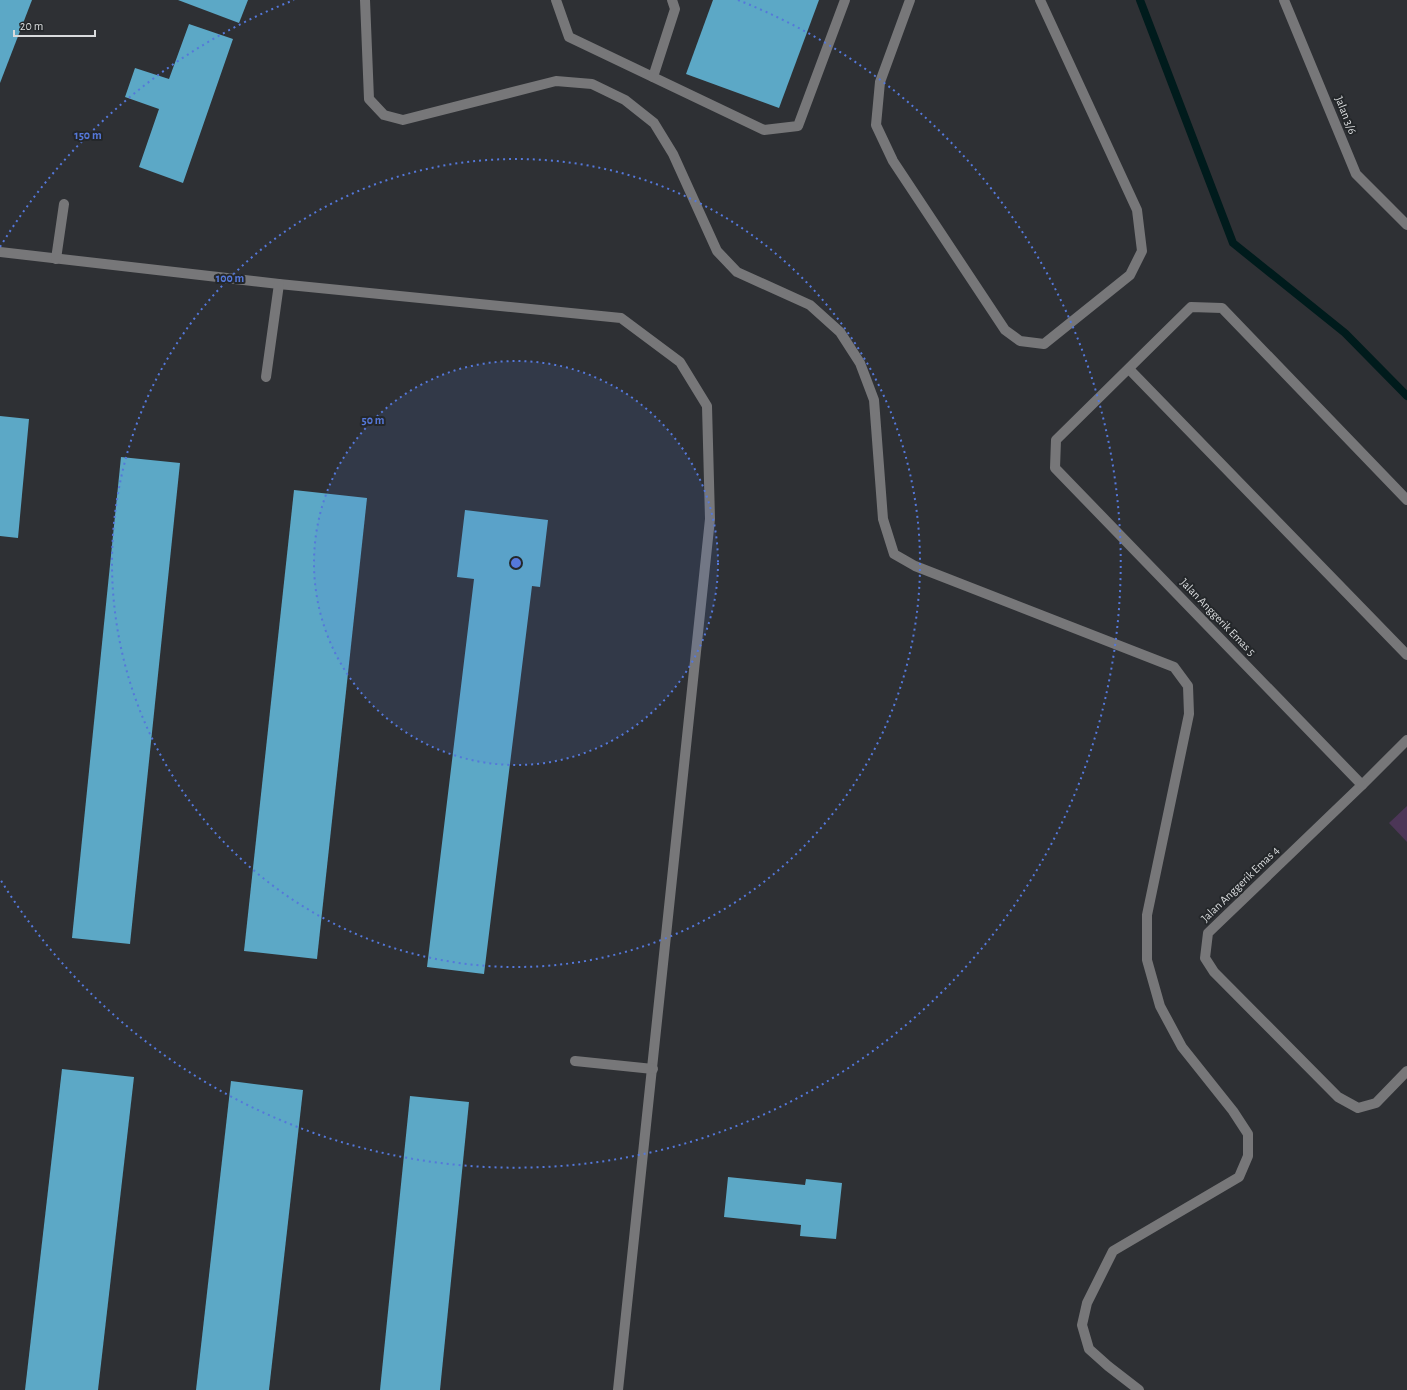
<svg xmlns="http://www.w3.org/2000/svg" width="1407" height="1390" font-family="'Alegreya Sans',sans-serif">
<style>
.green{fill:#4c3657}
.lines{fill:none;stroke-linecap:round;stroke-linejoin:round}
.stream{stroke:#001b1c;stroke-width:8}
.building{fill:#5ca8c6}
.minor{stroke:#777779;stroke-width:10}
.ring{fill:none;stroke:#5578da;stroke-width:2;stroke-dasharray:2 4}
.labels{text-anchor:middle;stroke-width:4;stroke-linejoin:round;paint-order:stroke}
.street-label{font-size:12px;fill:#d9dbdd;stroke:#24272a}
.centre{fill:#5578da;stroke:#24272a;stroke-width:2}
.ring-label{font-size:12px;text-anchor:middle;font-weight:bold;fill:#5578da;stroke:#24272a;stroke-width:4;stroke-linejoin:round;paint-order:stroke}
</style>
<rect width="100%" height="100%" fill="#2e3034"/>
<polygon class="green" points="1407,806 1407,842 1389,823"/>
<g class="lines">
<polyline class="stream" points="1140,0 1233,243 1345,333 1407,396"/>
</g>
<g class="building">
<polygon points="0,0 32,0 0,83"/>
<polygon points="178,0 248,0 239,23"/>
<polygon points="713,0 819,0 779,108 686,74"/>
<polygon points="189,24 233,39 183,183 139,167 159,109 125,97 135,68 169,79"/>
<polygon points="0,416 29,419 18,538 0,536"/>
<polygon points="121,457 180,463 130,944 72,938"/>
<polygon points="294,490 367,498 317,959 244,951"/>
<polygon points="465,510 548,520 540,587 532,586 484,974 427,967 474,579 457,577"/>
<polygon points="62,1069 134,1077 98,1390 25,1390"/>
<polygon points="231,1081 303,1090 269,1390 196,1390"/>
<polygon points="410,1096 469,1102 440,1390 380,1390"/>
<polygon points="728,1177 805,1185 806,1179 842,1183 836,1239 800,1236 801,1225 724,1217"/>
</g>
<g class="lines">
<g class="minor">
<polyline points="365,0 369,99 384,115 403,120 556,81 592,84 625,100 654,123 673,154 717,251 737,272 810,305 840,332 860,363 874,400 883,519 894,554 915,566 1174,667 1188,686 1189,714 1147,915 1147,960 1160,1006 1182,1047 1233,1111 1248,1134 1248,1156 1239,1177 1113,1251 1087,1303 1082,1325 1089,1349 1108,1366 1139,1390"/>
<polyline points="556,0 569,37 764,130 798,126 845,0"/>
<polyline points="910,0 880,82 876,125 893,161 1005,330 1020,341 1044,344 1130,275 1142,251 1137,210 1040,0"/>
<polyline points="1284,0 1356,174 1407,225"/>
<polyline points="653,77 675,9 672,0"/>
<polyline points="0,252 279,284 621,318 680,362 707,406 710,519 618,1390"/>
<polyline points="56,259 64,204"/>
<polyline points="1129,369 1407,655"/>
<polyline points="266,377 279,284"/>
<polyline points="1407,740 1362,785 1208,933 1205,958 1214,972 1338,1097 1358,1108 1376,1103 1407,1071"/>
<polyline points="1362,785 1055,468 1056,440 1191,307 1222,308 1407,500"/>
<polyline points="575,1061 653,1069"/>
</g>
</g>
<circle cx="516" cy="563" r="202" fill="#5578da" fill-opacity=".12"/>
<g class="ring">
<circle cx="516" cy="563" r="202"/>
<circle cx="516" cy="563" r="404"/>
<path d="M0 247A605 605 0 0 1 294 0M738 0A605 605 0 1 1 0 879"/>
</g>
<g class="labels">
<g class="street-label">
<text transform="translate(1346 115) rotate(68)" y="4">Jalan 3/6</text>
<text transform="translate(1218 617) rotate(46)" y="4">Jalan Anggerik Emas 5</text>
<text transform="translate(1240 884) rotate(-44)" y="4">Jalan Anggerik Emas 4</text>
</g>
</g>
<circle cx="516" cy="563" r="6" class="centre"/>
<g class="ring-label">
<text x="88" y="139">150 m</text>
<text x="230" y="282">100 m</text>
<text x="373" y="424">50 m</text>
</g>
<path d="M14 30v6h81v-6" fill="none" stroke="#d9dbdd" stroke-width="2"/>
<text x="20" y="30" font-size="12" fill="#d9dbdd" stroke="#24272a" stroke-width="3" paint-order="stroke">20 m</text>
</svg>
